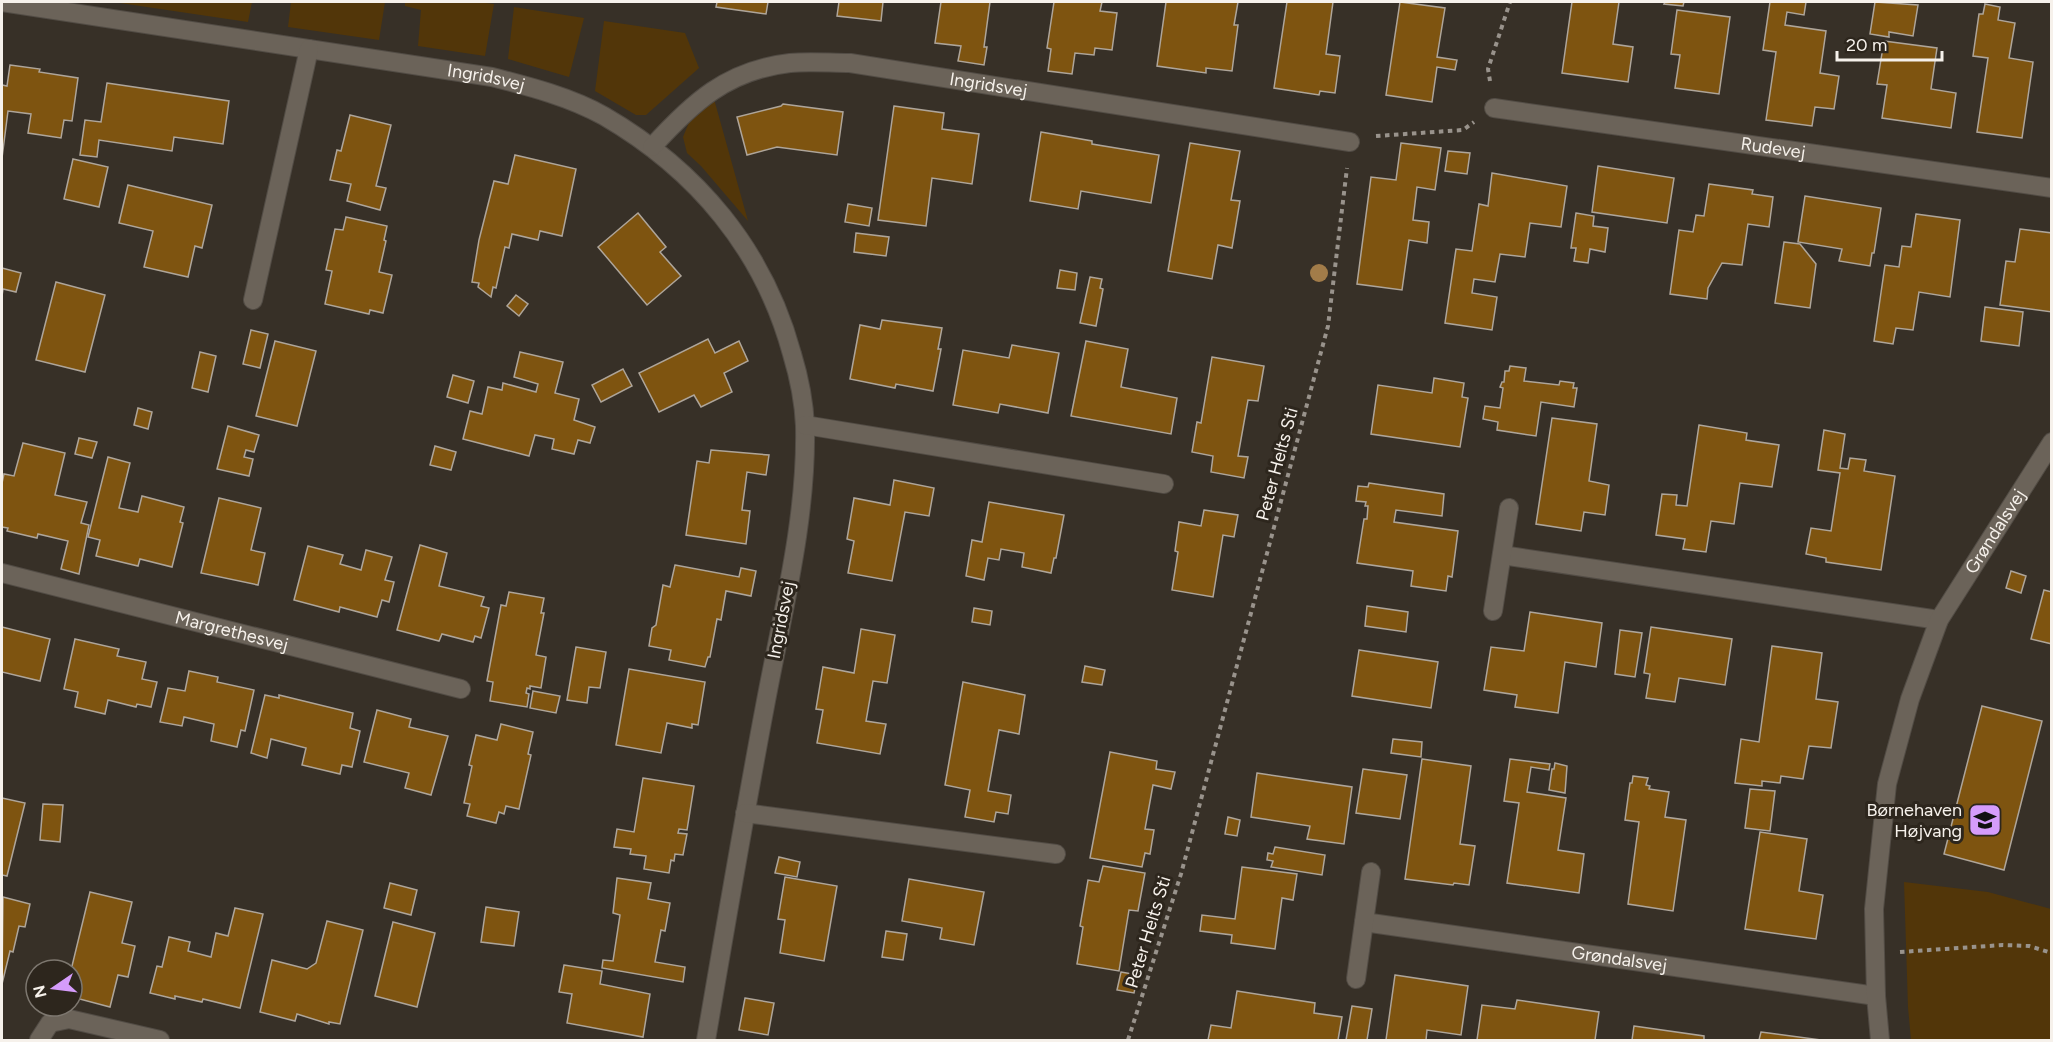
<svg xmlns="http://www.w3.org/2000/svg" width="2053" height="1042" font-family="Figtree,sans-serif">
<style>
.green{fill:#523609}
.building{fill:#7e5410;stroke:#aea59a;stroke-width:1.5}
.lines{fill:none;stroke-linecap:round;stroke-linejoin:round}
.minor-casing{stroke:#524c45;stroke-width:20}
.path{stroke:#99938c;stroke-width:4;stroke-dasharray:4.5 4.5;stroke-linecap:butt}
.minor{stroke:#6b6359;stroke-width:18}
.tree{fill:#a27c49}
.labels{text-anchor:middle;stroke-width:6;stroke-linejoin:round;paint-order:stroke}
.street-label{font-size:18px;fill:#f6f1eb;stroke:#2d261d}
.poi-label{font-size:18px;fill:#f6f1eb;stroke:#2d261d;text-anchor:end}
</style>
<rect width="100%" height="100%" fill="#373027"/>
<g class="green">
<polygon points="113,2 252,2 248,22"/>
<polygon points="291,2 385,2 379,40 288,27"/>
<polygon points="405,2 478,2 494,4 485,56 418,46 421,10 405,6"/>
<polygon points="514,7 584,18 569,77 508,59"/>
<polygon points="604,21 685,33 699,68 646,115 636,115 595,91"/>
<polygon points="714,99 748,221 701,166 687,153 683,137 690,120"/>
<polygon points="1904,882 1988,892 2051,909 2051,1040 1911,1040 1908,1007"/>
</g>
<g class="building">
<polygon points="717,2 768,2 766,14 716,7"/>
<polygon points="839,2 883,2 881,21 837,16"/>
<polygon points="941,2 990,2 984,47 987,47 984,65 958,61 961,46 935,43"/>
<polygon points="1054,2 1102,2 1100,11 1117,13 1112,50 1095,48 1094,55 1075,53 1072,74 1048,71 1051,49 1047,48"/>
<polygon points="1166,2 1238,2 1234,25 1238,25 1232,71 1206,68 1206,73 1157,66"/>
<polygon points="1287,2 1333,2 1326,54 1340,56 1335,93 1320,91 1319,95 1274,88"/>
<polygon points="1400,2 1445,8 1437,57 1457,60 1455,70 1437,67 1432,102 1386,95"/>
<polygon points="1572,2 1619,2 1613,44 1633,47 1628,82 1562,73"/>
<polygon points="1665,2 1684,2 1683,6 1664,4"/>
<polygon points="1770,2 1806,2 1804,15 1787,12 1785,25 1826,31 1820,73 1839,76 1834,109 1815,107 1812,126 1766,120 1776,52 1763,50"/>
<polygon points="1875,2 1918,5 1913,36 1889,32 1889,37 1870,34"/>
<polygon points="1985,4 2000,7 1998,20 2015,23 2009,58 2033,62 2022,138 1977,132 1988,58 1973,56 1979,14 1983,14"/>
<polygon points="1677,10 1730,17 1719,94 1675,88 1680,55 1671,54"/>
<polygon points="1884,41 1937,48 1931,89 1956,93 1951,128 1882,118 1887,85 1877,84"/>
<polygon points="10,65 40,69 39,72 78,78 72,121 64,120 61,138 28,133 31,114 8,111 2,158 2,85 7,86"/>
<polygon points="107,83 229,101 223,144 174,137 172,151 99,140 97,157 80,155 85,120 101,122"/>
<polygon points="783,104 843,112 837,155 777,147 747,155 737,117 781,106"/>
<polygon points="894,106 944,113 942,129 979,134 972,184 932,178 926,226 878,220"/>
<polygon points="350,115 391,125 376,186 386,188 380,210 347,201 351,184 330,180 337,150 341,151"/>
<polygon points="1041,132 1092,141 1092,144 1159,155 1151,203 1081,191 1078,209 1030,201"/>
<polygon points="1190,143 1240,151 1231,200 1240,201 1232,248 1218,245 1212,279 1168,271"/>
<polygon points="1401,143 1441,148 1435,190 1417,187 1413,220 1429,222 1427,243 1409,240 1402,290 1357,284 1371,177 1396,180"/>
<polygon points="1448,151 1470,153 1467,174 1445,171"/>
<polygon points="515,155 576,169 562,236 540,231 538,240 512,234 509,248 505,247 496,288 493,287 491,297 478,287 479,283 472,282 479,240 494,181 508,184"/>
<polygon points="73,159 108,167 99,207 64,199"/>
<polygon points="1598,166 1674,178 1667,223 1592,212"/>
<polygon points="1492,173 1567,186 1561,227 1530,223 1525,257 1500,254 1495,282 1474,279 1472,293 1497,297 1492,330 1445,323 1456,249 1472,251 1479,204 1488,206"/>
<polygon points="1709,184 1753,190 1752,194 1773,197 1769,227 1748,224 1742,265 1722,263 1708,288 1707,299 1670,294 1679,230 1693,232 1696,215 1704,216"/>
<polygon points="128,185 212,205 202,248 195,246 188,277 144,267 153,231 119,223"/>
<polygon points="1805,196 1881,208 1874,253 1872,253 1870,266 1839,261 1842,249 1798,242"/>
<polygon points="848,204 872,208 869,226 845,222"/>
<polygon points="638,213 666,247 660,252 681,276 647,305 598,247"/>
<polygon points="1576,213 1594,216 1593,226 1608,228 1605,252 1590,249 1588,263 1574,261 1576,248 1571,248"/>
<polygon points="1916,214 1960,220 1950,297 1919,292 1913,330 1896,328 1893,344 1874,341 1885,265 1899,267 1902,246 1911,247"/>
<polygon points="346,217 387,226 384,240 386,241 379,272 392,275 383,313 370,310 369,314 325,304 332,271 326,270 335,229 343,230"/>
<polygon points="2020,229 2052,233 2052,312 2000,305 2006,261 2015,262"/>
<polygon points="856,233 889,237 886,256 854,252"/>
<polygon points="1784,242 1800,244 1816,264 1810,308 1775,303"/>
<polygon points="2,268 21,273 16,292 3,289 2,296"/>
<polygon points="1060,270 1077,273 1075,290 1057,288"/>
<polygon points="1090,277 1102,279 1100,288 1103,289 1096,326 1080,323"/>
<polygon points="56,282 105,295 85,372 36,360"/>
<polygon points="516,295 528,304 519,316 507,306"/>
<polygon points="1985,307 2023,312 2019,346 1981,341"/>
<polygon points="882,320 942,328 938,349 941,349 933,391 896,384 895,388 850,379 860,325 880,329"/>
<polygon points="251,330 268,334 260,368 243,364"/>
<polygon points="708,339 715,353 739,341 748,361 724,373 732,392 701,407 694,395 659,412 639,373"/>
<polygon points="275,341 316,351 297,426 256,416"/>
<polygon points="1086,341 1128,349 1121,387 1177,398 1171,434 1071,416"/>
<polygon points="1012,345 1059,353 1048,413 1000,404 998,413 953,405 963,350 1009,358"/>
<polygon points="200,352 216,356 208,392 192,388"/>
<polygon points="520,352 563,362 555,393 579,399 574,420 595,427 590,443 578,440 574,454 552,449 554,439 535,435 529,456 463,439 470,411 482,414 488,387 502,390 503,383 536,392 538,384 514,377"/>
<polygon points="1212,357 1264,366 1258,401 1248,400 1238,456 1248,457 1244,478 1211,472 1213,456 1192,452 1197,422 1201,423"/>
<polygon points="1510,366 1526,368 1524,381 1559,385 1560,381 1574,383 1573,388 1577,388 1574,407 1541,402 1536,436 1497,430 1498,422 1483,419 1485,406 1500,408 1503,388 1500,387 1502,382 1504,382 1505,371 1509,371"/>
<polygon points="623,369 632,386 601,402 592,385"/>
<polygon points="453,375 474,381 468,403 447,397"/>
<polygon points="1434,378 1464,383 1462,397 1468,398 1460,447 1371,434 1378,385 1432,393"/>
<polygon points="138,408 152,412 148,429 134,425"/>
<polygon points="1552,418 1597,424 1589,481 1609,485 1605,515 1584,512 1581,531 1536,524"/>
<polygon points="1699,425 1747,433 1746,440 1779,445 1772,487 1740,483 1734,524 1711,521 1706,552 1683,549 1685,539 1656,535 1662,494 1677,495 1676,505 1687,506"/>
<polygon points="228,426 259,435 254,452 246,450 244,457 253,459 249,476 217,469"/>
<polygon points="1824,430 1845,434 1840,468 1848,469 1850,458 1866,460 1864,471 1895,476 1881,570 1826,562 1826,558 1806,554 1811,528 1831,531 1840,473 1818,470"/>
<polygon points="79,438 97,442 92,458 75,454"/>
<polygon points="23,443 65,453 55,495 87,502 81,523 89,525 79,574 61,569 68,541 38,534 37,538 7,531 8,528 2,527 2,483 4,474 14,476"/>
<polygon points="435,446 456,452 451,470 430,465"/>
<polygon points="711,450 769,455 766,475 747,472 742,510 750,511 746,544 686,535 697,461 709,463"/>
<polygon points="108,457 130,463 119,508 138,512 142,496 184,507 180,522 183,523 172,567 140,559 138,566 96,556 100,540 88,537"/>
<polygon points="894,480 934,488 929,516 905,512 892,581 848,573 854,541 847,539 854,498 890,505"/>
<polygon points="1369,483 1444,494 1442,516 1396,510 1394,522 1458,531 1452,577 1448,576 1446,591 1411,586 1413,571 1357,563 1364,519 1367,519 1368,506 1365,506 1366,502 1356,501 1358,486 1368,487"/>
<polygon points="219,498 261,508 251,550 265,553 258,585 201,573"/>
<polygon points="989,502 1064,515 1056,558 1054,558 1051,573 1022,567 1024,553 1001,549 999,560 988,558 984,580 966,576 972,540 982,542"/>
<polygon points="1204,510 1238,515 1234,537 1223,535 1213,597 1172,590 1178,552 1175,551 1179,522 1201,526"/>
<polygon points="420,545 447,553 439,586 484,597 481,606 489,608 481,638 475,636 473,642 442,634 439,641 397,630"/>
<polygon points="308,546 343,555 340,564 361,570 366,550 392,557 385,580 394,582 389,602 382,600 377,617 340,607 339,612 294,600"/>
<polygon points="675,565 739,577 741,568 756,571 751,596 726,591 721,620 717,619 710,657 708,657 705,667 669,660 671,650 649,646 652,628 656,625 663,585 670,587"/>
<polygon points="2011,571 2026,576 2021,593 2006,588"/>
<polygon points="2044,590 2052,592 2052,644 2031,639"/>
<polygon points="509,592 544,598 541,613 544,613 536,655 546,657 541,688 530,686 530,689 527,688 526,693 529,694 527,707 490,701 493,682 487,681 501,605 506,606"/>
<polygon points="1367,606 1408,612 1406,632 1365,626"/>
<polygon points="974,608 992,611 990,625 972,622"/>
<polygon points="1530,612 1602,623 1596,667 1565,662 1558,713 1515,707 1517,695 1484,690 1491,647 1524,651"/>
<polygon points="2,627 50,639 40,681 2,672"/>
<polygon points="1651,627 1732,639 1725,685 1679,678 1675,702 1646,698 1650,674 1644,673"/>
<polygon points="861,629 895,635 887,683 873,681 866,721 886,724 880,754 817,743 823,710 816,709 823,667 854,673"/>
<polygon points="1620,630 1642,633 1635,677 1615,674"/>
<polygon points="75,639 119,649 117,656 146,662 142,679 157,682 151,707 137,704 136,707 108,700 105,714 75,707 78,692 64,689"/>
<polygon points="1772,646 1822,653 1816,699 1838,702 1831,748 1809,746 1803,779 1781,776 1780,783 1762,781 1762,786 1735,783 1741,739 1759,742"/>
<polygon points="576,647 606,652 600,688 589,687 587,703 567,700"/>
<polygon points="1359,650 1438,662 1431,708 1352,696"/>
<polygon points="1085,666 1105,670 1102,685 1082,682"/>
<polygon points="629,669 705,682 698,725 692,724 692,728 667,723 661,753 616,745"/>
<polygon points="189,671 218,677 217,682 254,690 245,731 241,730 237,747 211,741 214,724 184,717 182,726 160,722 168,688 185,691"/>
<polygon points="963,682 1025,695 1019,734 999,730 988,791 1011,795 1008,814 996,812 994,822 965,817 970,790 945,785"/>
<polygon points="533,691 560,696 556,713 530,708"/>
<polygon points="265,695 279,698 279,695 353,713 350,728 360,731 352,767 342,765 340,774 302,765 306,748 271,739 267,758 251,753"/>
<polygon points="1982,706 2042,721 2004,870 1944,854"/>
<polygon points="377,710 411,719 409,727 448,736 431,795 405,788 409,773 364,762"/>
<polygon points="501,724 533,732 528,754 531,755 519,809 506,806 504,814 499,812 496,823 467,816 470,804 464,803 472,766 469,765 476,735 497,740"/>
<polygon points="1393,739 1422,742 1421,757 1391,753"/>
<polygon points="1110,752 1157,761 1156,769 1175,772 1171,789 1153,785 1145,829 1154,830 1150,854 1145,853 1142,867 1090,858"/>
<polygon points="1422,759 1471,766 1460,844 1475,846 1469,885 1454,883 1453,885 1405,879"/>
<polygon points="1510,759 1550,764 1549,770 1531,767 1527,792 1566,798 1558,850 1584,854 1579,893 1507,883 1519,803 1504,801"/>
<polygon points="1555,763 1567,766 1565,793 1549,790 1552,769 1554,769"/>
<polygon points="1363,769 1407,775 1400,819 1356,813"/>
<polygon points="1257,773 1352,787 1344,844 1307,839 1310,826 1251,817"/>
<polygon points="1633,776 1648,778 1646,785 1650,786 1649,789 1669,792 1665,817 1686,820 1673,911 1628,904 1639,822 1625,820 1630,783 1632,783"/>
<polygon points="643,778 694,786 687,830 679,829 678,833 687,834 683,855 675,854 674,861 671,860 669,873 644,869 646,856 630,854 631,849 614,847 617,829 634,832"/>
<polygon points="1750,789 1775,791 1770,831 1745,828"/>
<polygon points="2,798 25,803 7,876 2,875"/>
<polygon points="43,804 63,805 60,842 40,840"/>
<polygon points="1228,817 1240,820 1237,836 1225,834"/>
<polygon points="1760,832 1807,839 1799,891 1823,895 1816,939 1745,929"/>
<polygon points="1275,847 1325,855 1322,875 1271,867 1273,861 1267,860 1268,853 1273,854"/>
<polygon points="779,857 800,862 797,877 775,873"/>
<polygon points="1103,866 1145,873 1138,911 1129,910 1119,971 1077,964 1083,927 1080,926 1088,880 1099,882"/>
<polygon points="1242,867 1297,874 1293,900 1282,898 1275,949 1231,943 1232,935 1200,931 1202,915 1235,919"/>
<polygon points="785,877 837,886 824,961 780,953 785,920 778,919"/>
<polygon points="617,878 651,883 648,899 670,903 665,931 661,930 655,962 685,967 683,982 602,968 603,960 613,961 620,915 613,913"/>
<polygon points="909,879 984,892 974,945 940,939 942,928 902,921"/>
<polygon points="390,883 417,890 411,915 384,908"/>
<polygon points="90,892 132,902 122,943 135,946 128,977 118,975 110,1007 72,997 72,966"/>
<polygon points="3,897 30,904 25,927 19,926 13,952 10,951 2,984"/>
<polygon points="486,907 519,912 514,946 481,942"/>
<polygon points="235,908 263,914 240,1008 203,999 202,1002 175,996 175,999 150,993 157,966 162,967 169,937 190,942 188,951 211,957 216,933 228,936"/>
<polygon points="327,921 363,930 340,1024 329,1022 329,1024 297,1014 295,1021 260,1012 272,960 307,969 316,963"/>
<polygon points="393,922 435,933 417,1007 375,996"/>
<polygon points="886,931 907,934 903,960 882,957"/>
<polygon points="564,965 602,971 600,984 650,994 643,1037 567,1023 572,994 559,992"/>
<polygon points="1121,972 1138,975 1134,993 1117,990"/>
<polygon points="1395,975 1468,986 1461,1035 1427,1030 1426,1040 1386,1040"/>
<polygon points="1237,991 1315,1003 1314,1013 1342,1017 1338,1040 1208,1040 1211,1025 1231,1028"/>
<polygon points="745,998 774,1003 768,1035 739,1030"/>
<polygon points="1517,1000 1599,1012 1595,1040 1477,1040 1482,1005 1515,1009"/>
<polygon points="1352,1006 1372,1009 1367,1040 1346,1040"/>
<polygon points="1634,1026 1704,1036 1704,1040 1632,1040"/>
<polygon points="1761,1032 1821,1040 1759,1040"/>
</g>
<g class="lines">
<g class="minor-casing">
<g id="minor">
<path id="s1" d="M2 2 492 77C531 87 570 97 604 116 697 170 764 250 792 354 799 377 804 402 805 426 807 520 782 614 765 706 744 817 725 929 706 1040"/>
<path id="s2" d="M1494 108 2052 188"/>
<path id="s3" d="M652 147C692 103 727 70 790 63 809 61 830 63 850 63L1350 142"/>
<polyline points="253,300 309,49"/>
<polyline points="805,425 1164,484"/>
<polyline points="1502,555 1939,620"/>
<path id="s4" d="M2 573 461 689"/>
<polyline points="1493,611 1509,508"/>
<polyline points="745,813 1056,854"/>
<path id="s5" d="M1364 922 1876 996"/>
<polyline points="1356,979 1371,872"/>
<polyline points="39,1040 50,1023 69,1019 160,1040"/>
<path id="s6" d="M1880 1040 1876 996 1874 909 1887 784 1910 699 1939 620 2052 442"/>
</g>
</g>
<g class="path">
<polyline points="1490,81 1488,69 1510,2"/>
<polyline points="1376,136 1463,130 1474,122"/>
<polyline points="1900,952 2003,945 2029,946 2052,953"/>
<polyline points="1128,1040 1181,874 1328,326 1347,168"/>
</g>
<use href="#minor" class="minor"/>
</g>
<circle class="tree" cx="1319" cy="273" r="9"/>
<defs>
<g id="school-square" transform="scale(1.725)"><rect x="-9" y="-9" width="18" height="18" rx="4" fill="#d59cfb" stroke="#2d261d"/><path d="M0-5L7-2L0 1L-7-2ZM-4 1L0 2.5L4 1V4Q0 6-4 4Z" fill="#111"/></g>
</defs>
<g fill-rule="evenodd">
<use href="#school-square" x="1985" y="820"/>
</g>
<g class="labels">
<g class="street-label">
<text dy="6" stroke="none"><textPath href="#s1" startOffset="490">Ingridsvej</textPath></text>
<text dy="6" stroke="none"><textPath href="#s3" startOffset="366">Ingridsvej</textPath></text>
<text dy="6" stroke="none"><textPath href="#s2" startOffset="282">Rudevej</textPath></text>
<text transform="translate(1277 464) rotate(-75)" y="6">Peter Helts Sti</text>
<text dy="6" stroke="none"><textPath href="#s6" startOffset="534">Grøndalsvej</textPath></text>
<text transform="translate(781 620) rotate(-79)" y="6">Ingridsvej</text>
<text dy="6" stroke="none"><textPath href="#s4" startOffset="237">Margrethesvej</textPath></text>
<text transform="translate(1148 932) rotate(-73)" y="6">Peter Helts Sti</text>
<text dy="6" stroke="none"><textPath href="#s5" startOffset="258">Grøndalsvej</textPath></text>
</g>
<g class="poi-label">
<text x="1962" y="816">Børnehaven<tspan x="1962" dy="21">Højvang</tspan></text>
</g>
</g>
<rect width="2053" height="1042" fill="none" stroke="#f6f1eb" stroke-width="6"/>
<g transform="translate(54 988) rotate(256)"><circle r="28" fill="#2d261d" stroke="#7d776f" stroke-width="1.5"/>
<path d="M0-4.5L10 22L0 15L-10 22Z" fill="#d59cfb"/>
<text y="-9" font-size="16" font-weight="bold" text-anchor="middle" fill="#f6f1eb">N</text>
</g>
<path d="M1837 51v9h105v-9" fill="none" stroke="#f6f1eb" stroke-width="3"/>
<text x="1846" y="51" font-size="18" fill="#f6f1eb" stroke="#2d261d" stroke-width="4.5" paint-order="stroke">20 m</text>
</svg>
